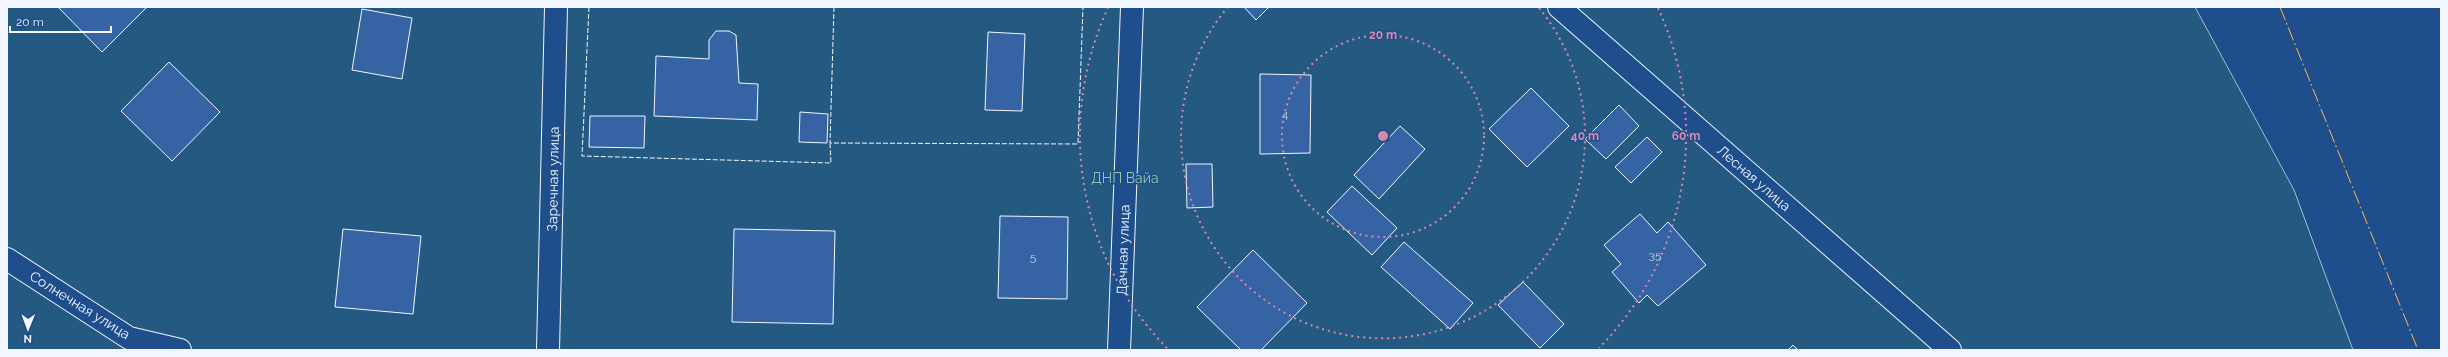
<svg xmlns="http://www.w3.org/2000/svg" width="2448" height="357" font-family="Raleway,sans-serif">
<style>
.green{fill:#245a82;stroke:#a8bbd7}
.building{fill:#3563a3;stroke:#f2f6ff}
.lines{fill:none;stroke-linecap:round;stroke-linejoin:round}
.street-casing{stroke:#f2f6ff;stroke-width:24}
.street{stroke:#1f4e8c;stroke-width:22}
.fence{stroke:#f2f6ff;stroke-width:1;stroke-dasharray:5 2;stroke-linecap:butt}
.power{stroke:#ffb74d;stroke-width:1;stroke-dasharray:14 3 2 3;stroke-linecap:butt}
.ring{fill:none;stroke:#da87ad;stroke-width:2;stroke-dasharray:2 4}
.labels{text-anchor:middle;stroke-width:3;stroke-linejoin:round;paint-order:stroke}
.number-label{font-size:12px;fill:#c3d1e8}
.park-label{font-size:14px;fill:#97c8a6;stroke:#1f4e8c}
.street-label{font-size:14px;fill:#f2f6ff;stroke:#1f4e8c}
.centre{fill:#da87ad;stroke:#1f4e8c;stroke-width:2}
.ring-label{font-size:12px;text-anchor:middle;font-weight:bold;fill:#da87ad;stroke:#1f4e8c;stroke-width:3;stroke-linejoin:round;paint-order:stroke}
</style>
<rect width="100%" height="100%" fill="#1f4e8c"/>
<polygon class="green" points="7,7 2195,7 2294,190 2353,350 7,350"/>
<g class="building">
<polygon points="58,7 147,7 102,52"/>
<polygon points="1244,7 1269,7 1256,20"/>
<polygon points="362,9 412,18 402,79 352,70"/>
<polygon points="716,31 729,31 736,35 739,83 758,84 757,120 654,116 656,56 709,59 709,40"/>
<polygon points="988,32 1025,34 1022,111 985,110"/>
<polygon points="169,62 220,112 172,161 121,111"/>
<polygon points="1260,74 1311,75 1310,153 1260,154"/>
<polygon points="1531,88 1569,126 1527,167 1489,129"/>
<polygon points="1619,105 1639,126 1606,159 1585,139"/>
<polygon points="800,112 828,114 827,143 799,142"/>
<polygon points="590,116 645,116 644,148 589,147"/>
<polygon points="1400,126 1425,149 1379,199 1354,175"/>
<polygon points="1647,137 1662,152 1631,183 1615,167"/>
<polygon points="1186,164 1212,164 1213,207 1187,208"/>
<polygon points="1352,186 1397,228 1372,255 1327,212"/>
<polygon points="1640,214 1657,233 1668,222 1706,265 1658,306 1647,295 1639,303 1612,272 1621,264 1604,245"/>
<polygon points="1000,216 1068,217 1067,299 998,298"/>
<polygon points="343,229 421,236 413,314 335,307"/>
<polygon points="734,229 835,231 833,324 732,322"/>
<polygon points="1404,242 1473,303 1450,329 1381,267"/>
<polygon points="1253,250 1307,303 1261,350 1241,350 1197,307"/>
<polygon points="1523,282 1564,324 1540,348 1498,305"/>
<polygon points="1793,345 1798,350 1788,350"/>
</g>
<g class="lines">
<g class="street-casing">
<g id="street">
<polyline points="1559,7 1950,350"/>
<polyline points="7,259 129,338 180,350"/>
<polyline points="548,350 556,7"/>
<polyline points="1119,350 1132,7"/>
</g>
</g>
<use href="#street" class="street"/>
<g class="fence">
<polyline points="589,7 582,156 831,163 830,143"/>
<polyline points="834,7 830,143 1078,144 1083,7"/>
</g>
<polyline class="power" points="2280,7 2418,350"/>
</g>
<g class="ring">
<circle cx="1383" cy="136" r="101"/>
<path d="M1539 8A202 202 0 1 1 1227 8"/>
<path d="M1167 348A303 303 0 0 1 1108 8M1658 8A303 303 0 0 1 1599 348"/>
</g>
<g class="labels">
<g class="number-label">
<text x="1285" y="118">4</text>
<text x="1655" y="259">35</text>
<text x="1033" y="261">5</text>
</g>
<g class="park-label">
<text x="1125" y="183">ДНП Вайа</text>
</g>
<g class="street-label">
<text transform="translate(1754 178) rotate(41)" y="5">Лесная улица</text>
<text transform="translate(553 179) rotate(-89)" y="5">Заречная улица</text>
<text transform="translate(1123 250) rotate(-88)" y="5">Дачная улица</text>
<text transform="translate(80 305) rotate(32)" y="5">Солнечная улица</text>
</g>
</g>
<circle cx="1383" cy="136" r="6" class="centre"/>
<g class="ring-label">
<text x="1383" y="39">20 m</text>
<text x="1585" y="140">40 m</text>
<text x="1686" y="140">60 m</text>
</g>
<rect width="2448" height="357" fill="none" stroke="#f2f6ff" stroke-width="16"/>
<g transform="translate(28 329) rotate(181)" stroke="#1f4e8c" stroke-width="3" paint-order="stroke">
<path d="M0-3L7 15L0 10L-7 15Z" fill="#f2f6ff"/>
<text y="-6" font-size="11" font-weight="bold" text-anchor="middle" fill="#f2f6ff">N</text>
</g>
<path d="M10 26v6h101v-6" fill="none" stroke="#f2f6ff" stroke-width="2"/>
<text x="16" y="26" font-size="12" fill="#f2f6ff" stroke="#1f4e8c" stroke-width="3" paint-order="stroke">20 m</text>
</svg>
